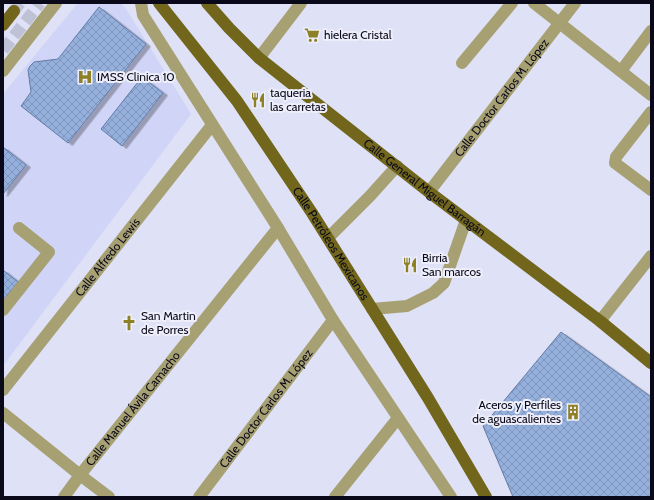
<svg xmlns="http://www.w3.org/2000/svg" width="654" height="500" font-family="Cabin,sans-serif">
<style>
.built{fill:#d0d4f7}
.building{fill:url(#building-cross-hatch);stroke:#627ba5;filter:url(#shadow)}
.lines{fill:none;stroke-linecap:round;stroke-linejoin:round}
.major-tunnel{stroke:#bfc1d5;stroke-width:12;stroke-dasharray:12 6;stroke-linecap:butt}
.minor{stroke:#a6a073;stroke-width:12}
.major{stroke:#71661c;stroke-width:12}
.labels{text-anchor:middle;stroke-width:4;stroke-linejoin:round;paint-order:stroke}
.poi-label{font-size:12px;fill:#09091a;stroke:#eeeffa;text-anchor:start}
.street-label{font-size:12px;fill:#09091a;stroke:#eeeffa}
</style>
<defs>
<pattern id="building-cross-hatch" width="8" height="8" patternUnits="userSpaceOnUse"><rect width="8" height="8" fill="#95b0dc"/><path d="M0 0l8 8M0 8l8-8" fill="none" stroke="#7f96bc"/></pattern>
<filter id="shadow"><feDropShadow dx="4.5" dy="2.5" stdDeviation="0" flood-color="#0004"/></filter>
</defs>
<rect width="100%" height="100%" fill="#dfe1f6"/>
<polygon class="built" points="78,3 121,3 128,12 191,114 3,366 3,94"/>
<g class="building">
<polygon points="99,7 146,44 68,143 21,106 31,92 28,70 30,66 34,62 58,59"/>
<polygon points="142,77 163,93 122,146 101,129"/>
<polygon points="3,147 26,165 3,194"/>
<polygon points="3,270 18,282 3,300"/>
<polygon points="561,332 651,397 651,497 513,497 483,426"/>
</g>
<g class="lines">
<g class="major-tunnel">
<polyline points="14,11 20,3"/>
<polyline points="3,50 40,3"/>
</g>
<g class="minor">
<polyline points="141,3 143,15 278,228 333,320 451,497"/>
<polyline points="534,3 651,95"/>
<polyline points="259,58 301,3"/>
<polyline points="462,63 512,3"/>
<polyline points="3,71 56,3"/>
<polyline points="621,71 651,31"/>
<polyline points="651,112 616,157 615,163 651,190"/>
<path id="s1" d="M429 192 575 3"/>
<polyline points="328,238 370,196 397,166"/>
<polyline points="372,309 407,306 433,293 444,283 466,220"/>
<polyline points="3,310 49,252 19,228"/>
<polyline points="600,321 651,256"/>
<path id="s2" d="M3 390 212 125"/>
<polyline points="3,413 80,475 109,497"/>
<path id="s3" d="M64 497 80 475 278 228"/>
<path id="s4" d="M199 497 333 320"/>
<polyline points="335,497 398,418"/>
</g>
<g class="major">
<path id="s5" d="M159 3 237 101 312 213 428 398 486 497"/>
<path id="s6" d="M207 3 229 28 259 58 429 192 600 321 651 363"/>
<polyline points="3,25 14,11"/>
</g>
</g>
<defs>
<g id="supermarket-bare" transform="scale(1.2)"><path d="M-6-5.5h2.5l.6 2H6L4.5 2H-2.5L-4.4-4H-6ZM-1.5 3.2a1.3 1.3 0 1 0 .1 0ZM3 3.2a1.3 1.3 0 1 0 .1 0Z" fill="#8e8027" stroke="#eeeffa" stroke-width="2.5" paint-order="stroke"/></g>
<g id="hospital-bare" transform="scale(1.2)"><path d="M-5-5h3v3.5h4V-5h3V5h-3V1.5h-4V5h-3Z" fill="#8e8027" stroke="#eeeffa" stroke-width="2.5" paint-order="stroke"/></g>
<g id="restaurant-bare" transform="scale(1.2)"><path d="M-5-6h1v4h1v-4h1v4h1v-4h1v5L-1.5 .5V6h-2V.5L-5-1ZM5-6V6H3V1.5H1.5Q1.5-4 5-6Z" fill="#8e8027" stroke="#eeeffa" stroke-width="2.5" paint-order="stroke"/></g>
<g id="church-bare" transform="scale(1.2)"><path d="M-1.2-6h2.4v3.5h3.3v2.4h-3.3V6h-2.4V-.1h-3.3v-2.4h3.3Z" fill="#8e8027" stroke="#eeeffa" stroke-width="2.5" paint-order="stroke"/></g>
<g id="building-bare" transform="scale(1.2)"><path d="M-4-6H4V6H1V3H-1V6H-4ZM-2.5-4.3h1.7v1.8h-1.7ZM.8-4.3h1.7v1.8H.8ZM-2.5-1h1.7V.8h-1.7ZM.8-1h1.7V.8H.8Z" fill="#8e8027" stroke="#eeeffa" stroke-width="2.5" paint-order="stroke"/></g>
</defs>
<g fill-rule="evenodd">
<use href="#supermarket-bare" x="312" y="35"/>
<use href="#hospital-bare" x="85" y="77"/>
<use href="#restaurant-bare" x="258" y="100"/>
<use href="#restaurant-bare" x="410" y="265"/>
<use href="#church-bare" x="129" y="323"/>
<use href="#building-bare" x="573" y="412"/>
</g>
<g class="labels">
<g class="poi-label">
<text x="324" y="39">hielera Cristal</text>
<text x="97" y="81">IMSS Clinica 10</text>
<text x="270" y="97">taqueria<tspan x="270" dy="14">las carretas</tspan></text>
<text x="422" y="262">Birria<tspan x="422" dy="14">San marcos</tspan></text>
<text x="141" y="320">San Martin<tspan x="141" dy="14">de Porres</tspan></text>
<text x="561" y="409" text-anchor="end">Aceros y Perfiles<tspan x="561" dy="14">de aguascalientes</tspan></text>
</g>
<g class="street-label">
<text dy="4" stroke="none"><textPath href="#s1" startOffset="119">Calle Doctor Carlos M. López</textPath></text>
<text dy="4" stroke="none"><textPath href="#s6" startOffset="286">Calle General Miguel Barragán</textPath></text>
<text dy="4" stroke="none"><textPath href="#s5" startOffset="296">Calle Petróleos Mexicanos</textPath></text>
<text dy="4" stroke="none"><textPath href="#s2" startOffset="169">Calle Alfredo Lewis</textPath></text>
<text dy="4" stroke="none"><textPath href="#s3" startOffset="112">Calle Manuel Ávila Camacho</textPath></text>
<text dy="4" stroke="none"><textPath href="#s4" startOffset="111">Calle Doctor Carlos M. López</textPath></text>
</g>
</g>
<rect width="654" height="500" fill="none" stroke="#09091a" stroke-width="8"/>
</svg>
